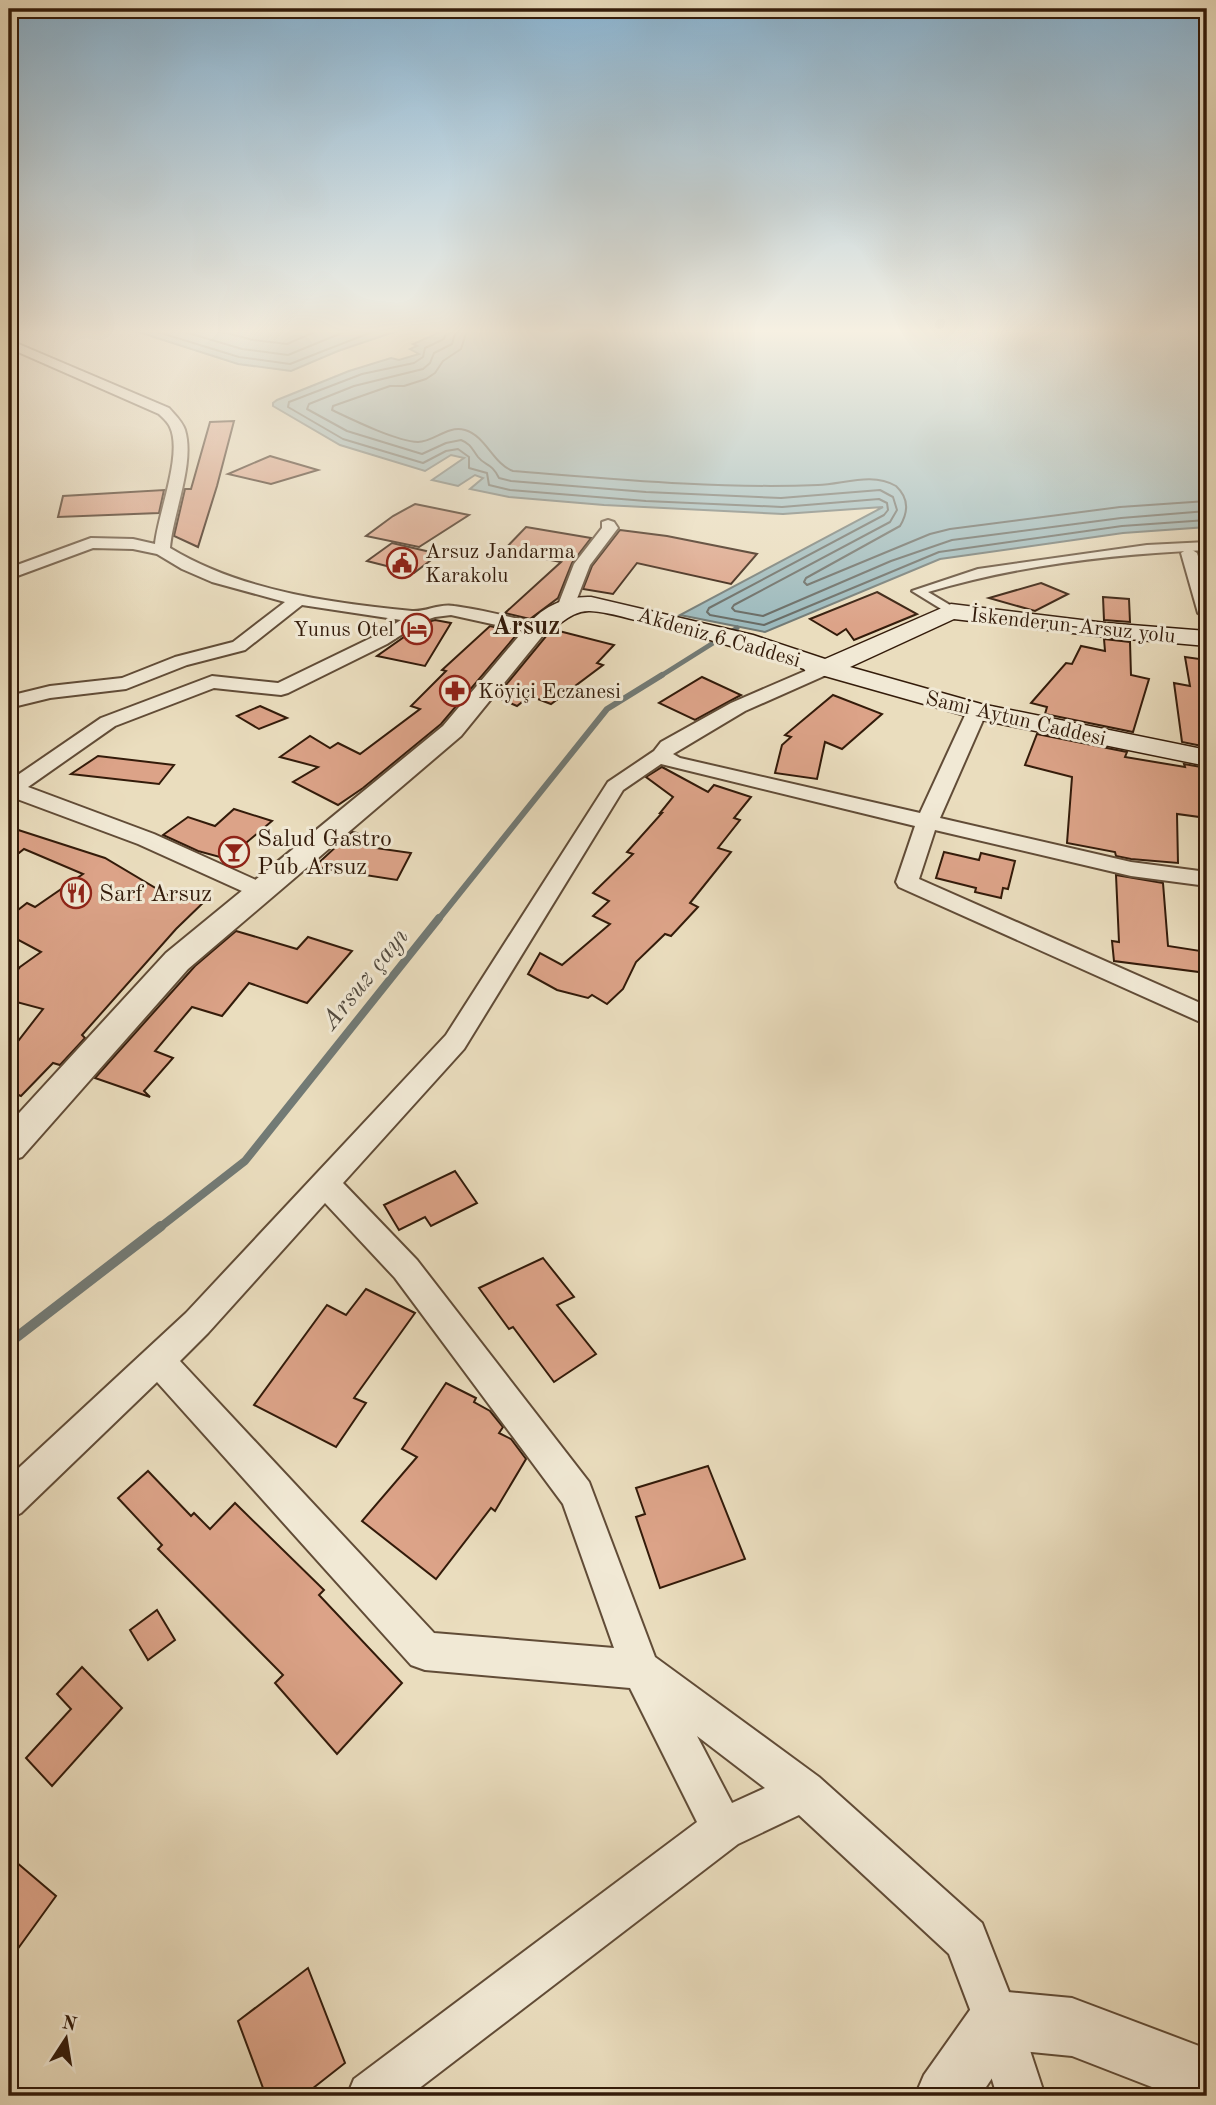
<svg xmlns="http://www.w3.org/2000/svg" width="1216" height="2105" font-family="'Old Standard TT',serif">
<style>
.water{fill:#9cb9bc;stroke:#727a75;stroke-width:2}
.lines{fill:none;stroke-linecap:round;stroke-linejoin:round}
.shore{stroke:#686a63;stroke-width:2}
.stream-far3{stroke:#727a75;stroke-width:5}
.stream-far2{stroke:#727a75;stroke-width:6}
.stream-far1{stroke:#727a75;stroke-width:8}
.stream{stroke:#727a75;stroke-width:10}
.building{fill:#dca388;stroke:#331b0a;stroke-width:2}
.pedestrian-casing{stroke:#614c37;stroke-width:4}
.minor-casing{stroke:#614c37;stroke-width:4}
.tertiary-casing{stroke:#614c37;stroke-width:4}
.secondary-casing{stroke:#331b0a;stroke-width:3}
.pedestrian{fill:#f1e9d5;fill-rule:evenodd}
.minor{fill:#f1e9d5;fill-rule:evenodd}
.tertiary{fill:#f1e9d5;fill-rule:evenodd}
.secondary{fill:#f1e9d5;fill-rule:evenodd}
.labels{text-anchor:middle;stroke-width:6;stroke-linejoin:round;paint-order:stroke}
.far-poi-label{font-size:21px;fill:#331b0a;stroke:#f1e9d5;text-anchor:start}
.far-street-label{font-size:21px;fill:#331b0a;stroke:#f1e9d5}
.poi-label{font-size:24px;fill:#331b0a;stroke:#f1e9d5;text-anchor:start}
.far-district-label{font-size:26px;font-weight:bold;fill:#331b0a;stroke:#f1e9d5}
.water-label{font-size:26px;font-style:italic;fill:#524a3f;stroke:#f1e9d5}
</style>
<rect width="100%" height="100%" fill="#eaddbe"/>
<filter id="stains"><feTurbulence type="fractalNoise" baseFrequency=".00286" numOctaves="4"/><feColorMatrix values="0 0 0 0 .2 0 0 0 0 .09 0 0 0 0 .02 0 0 0 .5 -.17"/></filter>
<radialGradient id="worn" r=".72"><stop offset=".6" stop-color="#630" stop-opacity="0"/><stop offset="1" stop-color="#630" stop-opacity=".3"/></radialGradient>
<g class="water">
<polygon points="132,330 400,330 338,351 291,371 238,364"/>
<polygon points="445,330 1207,330 1207,527 1123,533 940,559 765,632 680,615 883,507 783,514 604,505 509,497 470,489 483,478 475,475 458,486 432,480 464,458 451,455 425,471 340,445 273,406 273,403 277,400 349,371 391,358 399,360 419,354 410,349 417,346 413,344"/>
</g>
<g class="lines">
<g class="shore">
<polyline points="151,330 239,357 290,364 377,330"/>
<polyline points="178,330 242,349 288,355 349,330"/>
<polyline points="215,330 253,340 287,344 319,330"/>
<polyline points="447,330 444,339 425,348 423,357 414,363 362,374 289,402 288,407 343,439 423,463 446,451 458,449 469,457 469,468 487,473 489,485 510,490 646,501 782,507 879,499 887,503 888,510 884,515 709,608 707,612 710,615 764,625 939,552 1122,526 1207,520"/>
<path d="M456 330 452 344 434 353 430 363 423 369 354 386 309 404 307 409 347 431 422 454 446 443 461 440C471 444 472 449 478 457 486 467 491 462 499 478L511 481 646 492 781 498 880 490 893 497 897 510 890 522 734 605 732 608 735 611 763 616 891 561 952 540 1121 518 1207 511"/>
<path d="M467 330 461 349 443 361 435 373 426 379 404 386H390L333 406 332 410C353 420 396 441 418 442 434 442 447 425 465 430 486 436 493 464 513 471 614 479 716 489 818 485 844 484 872 472 896 486 909 498 909 511 900 526L806 578 804 582 807 585 930 534 950 529 1120 507 1207 501"/>
</g>
<polyline class="stream-far3" points="659,677 737,628"/>
<polyline class="stream-far2" points="438,920 607,709 662,675"/>
<polyline class="stream-far1" points="159,1228 245,1161 439,918"/>
<polyline class="stream" points="9,1343 161,1226"/>
</g>
<g class="building">
<polygon points="234,421 217,486 198,547 174,536 185,489 191,489 210,422"/>
<polygon points="270,456 318,470 271,484 228,474"/>
<polygon points="164,490 159,513 58,517 63,496"/>
<polygon points="415,504 469,515 419,547 366,536 393,516"/>
<polygon points="526,527 591,538 572,563 558,598 530,619 505,613 561,562 503,551"/>
<polygon points="620,530 667,536 757,554 731,584 637,563 613,594 583,589 592,566"/>
<polygon points="392,543 439,554 414,573 367,561"/>
<polygon points="1041,583 1068,594 1035,611 989,598"/>
<polygon points="877,592 917,614 854,640 846,629 837,635 810,619"/>
<polygon points="1103,597 1129,599 1130,622 1104,620"/>
<polygon points="435,620 451,623 425,666 377,656 424,623"/>
<polygon points="490,626 518,633 441,724 363,788 338,805 293,782 318,767 280,757 310,736 330,748 338,743 360,754 420,709 411,706 446,671 442,670"/>
<polygon points="555,630 614,645 597,663 603,665 551,704 530,696 517,706 496,697 547,635"/>
<polygon points="1104,639 1130,642 1131,675 1149,679 1133,732 1045,714 1047,707 1031,703 1066,663 1072,664 1081,646 1105,651"/>
<polygon points="1185,657 1207,660 1207,747 1182,742 1174,683 1190,686"/>
<polygon points="702,677 741,695 695,720 659,703"/>
<polygon points="833,695 882,714 842,749 825,742 817,779 775,773 782,745 791,737 785,735"/>
<polygon points="260,706 287,718 259,729 237,716"/>
<polygon points="1037,734 1127,752 1125,757 1185,767 1184,764 1207,768 1207,818 1177,814 1178,863 1131,859 1116,856 1115,852 1067,843 1072,777 1025,765"/>
<polygon points="98,756 174,765 159,784 71,774"/>
<polygon points="662,767 708,792 714,785 751,797 734,818 740,820 718,848 731,852 690,903 698,907 671,936 665,934 636,962 623,989 607,1004 592,995 588,998 557,990 528,974 540,953 562,965 610,924 593,916 609,901 593,893 633,854 627,852 662,813 660,813 673,797 646,777"/>
<polygon points="234,809 272,821 227,859 198,851 163,835 188,817 215,826"/>
<polygon points="9,827 105,858 169,896 176,890 208,898 176,929 82,1035 85,1038 60,1065 53,1063 21,1096 9,1091 9,1043 15,1045 43,1009 9,1000 9,982 20,967 41,952 9,935 9,917 27,903 35,907 83,874 24,849 9,861"/>
<polygon points="352,832 362,834 355,845 411,853 397,880 314,867"/>
<polygon points="944,852 979,860 981,853 1015,861 1008,889 1003,888 1001,898 975,892 976,888 936,878"/>
<polygon points="1116,875 1163,883 1168,946 1207,952 1207,973 1114,961 1112,941 1119,942"/>
<polygon points="236,931 297,949 308,937 352,951 307,1003 249,983 222,1016 192,1007 155,1051 173,1058 144,1091 150,1097 95,1078 195,966"/>
<polygon points="455,1171 477,1203 431,1226 425,1217 399,1230 384,1205"/>
<polygon points="543,1258 574,1297 557,1305 596,1354 554,1382 513,1327 509,1329 479,1288"/>
<polygon points="366,1289 415,1313 354,1398 366,1403 336,1447 254,1405 327,1305 346,1315"/>
<polygon points="446,1383 476,1398 474,1402 490,1411 503,1427 499,1433 511,1439 526,1459 495,1511 491,1508 436,1579 362,1521 417,1457 402,1449"/>
<polygon points="708,1466 745,1559 660,1588 636,1517 645,1514 636,1488"/>
<polygon points="148,1471 191,1516 194,1513 210,1529 235,1503 324,1590 319,1595 402,1683 337,1754 275,1683 283,1675 158,1549 162,1545 118,1498"/>
<polygon points="157,1610 175,1640 148,1660 130,1630"/>
<polygon points="82,1667 122,1708 52,1786 26,1758 71,1709 57,1694"/>
<polygon points="9,1856 56,1896 9,1961"/>
<polygon points="308,1968 345,2063 303,2096 266,2096 238,2021"/>
</g>
<g class="lines">
<g class="pedestrian-casing">
<path id="pedestrian" d="M1207 542V550C1114 554 1018 565 928 592L955 608V614L951 615 912 591 978 569 1147 545Z"/>
</g>
<g class="minor-casing">
<g id="minor">
<path d="M9 340 169 408C175 415 182 421 185 430 195 463 173 513 170 548 241 591 331 603 412 611 426 612 440 603 454 606 484 610 514 618 543 625L546 629 537 634 451 615 435 617 423 621 387 644 288 693 281 695 214 688 115 726 28 787 154 834 269 886 272 891 269 896 261 898 253 896 138 844 9 796V781L101 718 212 676 278 683 375 636 401 620 302 605 245 650 187 665 126 689 50 698 9 708V696L50 686 122 678 175 657 233 642 285 602 212 582 182 569 157 554 133 549 93 548 9 579V568L91 538 133 539 155 544C158 513 183 454 170 427 168 422 163 418 159 414L9 348Z"/>
<polygon points="608,520 614,522 618,528 590,565 573,609 561,609 558,605 574,564 602,528 602,522"/>
<polygon points="1189,548 1197,553 1207,586 1207,618 1198,613 1181,553"/>
<path d="M826 662 833 664 835 668 833 672 745 711 673 754 680 758 920 813 967 711 970 707H984L987 711 940 818 1131 862 1207 872V886L1131 876 935 830 919 879 1207 1006V1025L899 887 896 882 915 826 661 764 623 790 464 1049 343 1183 417 1260 589 1482 655 1657 819 1777 982 1923 1020 2020 1045 2096H997L974 2020 949 1954 799 1815 738 1844 409 2096H347L354 2079 697 1822 630 1688 425 1670 411 1665 157 1382 21 1513 9 1519V1477L186 1313 446 1035 608 782 654 751 661 742 731 703ZM325 1203 395 1278 563 1504 614 1648 434 1633 180 1361 208 1333ZM697 1736 765 1788 732 1803Z"/>
</g>
</g>
<g class="tertiary-casing">
<g id="tertiary">
<polygon points="537,622 545,624 548,629 461,736 188,969 22,1157 9,1161 9,1124 166,953 443,726 529,624"/>
<polygon points="997,1991 1072,1998 1207,2049 1207,2096 1175,2096 1072,2056 1011,2050 980,2096 915,2096 924,2075 977,2000"/>
</g>
</g>
<g class="secondary-casing">
<path id="secondary" d="M591 597 753 635 825 659 951 604 1106 623 1207 631V646L1106 637 954 619 850 667 981 704 1207 750V766L977 719 825 676 807 673 804 669C754 652 705 638 654 625 633 620 611 612 590 611 564 610 553 640 528 634L525 629C540 607 565 596 591 597Z"/>
</g>
<use href="#pedestrian" class="pedestrian"/>
<use href="#minor" class="minor"/>
<use href="#tertiary" class="tertiary"/>
<use href="#secondary" class="secondary"/>
</g>
<linearGradient id="sky" x2="0" y2="1"><stop stop-color="#89b6d6"/><stop offset="0.53" stop-color="#f6f0e2"/><stop offset="1" stop-color="#f6f0e2" stop-opacity="0"/></linearGradient>
<rect width="1216" height="625" fill="url(#sky)"/>
<defs>
<g id="civic-ring" transform="scale(1.575)"><circle r="9.5" fill="#f1e9d5" stroke="#8f2418" stroke-width="1.5"/><path d="M-.6-6.5H3V-4.5H.6V-3L4-1V1h2V6H-6V1h2V-1L-.6-3ZM-1.2 2.5V6h2.4V2.5Z" fill="#8f2418"/></g>
<g id="hotel-ring" transform="scale(1.575)"><circle r="9.5" fill="#f1e9d5" stroke="#8f2418" stroke-width="1.5"/><path d="M-6-4.5h1.5V1H6V5H4.5V3h-9V5H-6ZM-4 0a1.8 1.8 0 1 1 3.6 0ZM.5 0V-2.5h3Q6-2.5 6 0Z" fill="#8f2418"/></g>
<g id="pharmacy-ring" transform="scale(1.575)"><circle r="9.5" fill="#f1e9d5" stroke="#8f2418" stroke-width="1.5"/><path d="M-2-6h4v4h4v4h-4v4h-4v-4h-4v-4h4Z" fill="#8f2418"/></g>
<g id="bar-ring" transform="scale(1.575)"><circle r="9.5" fill="#f1e9d5" stroke="#8f2418" stroke-width="1.5"/><path d="M-6-5H6L.8 .8V4.5H3.5V6h-7V4.5H-.8V.8Z" fill="#8f2418"/></g>
<g id="restaurant-ring" transform="scale(1.575)"><circle r="9.5" fill="#f1e9d5" stroke="#8f2418" stroke-width="1.5"/><path d="M-5-6h1v4h1v-4h1v4h1v-4h1v5L-1.5 .5V6h-2V.5L-5-1ZM5-6V6H3V1.5H1.5Q1.5-4 5-6Z" fill="#8f2418"/></g>
</defs>
<g fill-rule="evenodd">
<use href="#civic-ring" x="402" y="563"/>
<use href="#hotel-ring" x="417" y="629"/>
<use href="#pharmacy-ring" x="455" y="691"/>
<use href="#bar-ring" x="234" y="852"/>
<use href="#restaurant-ring" x="76" y="893"/>
</g>
<g class="labels">
<g class="far-poi-label">
<text x="425" y="558">Arsuz Jandarma<tspan x="425" dy="24">Karakolu</tspan></text>
<text x="394" y="636" text-anchor="end">Yunus Otel</text>
<text x="478" y="698">Köyiçi Eczanesi</text>
</g>
<g class="far-street-label">
<text transform="translate(1073 625) rotate(6)" y="7">İskenderun-Arsuz yolu</text>
<text transform="translate(719 637) rotate(16)" y="7">Akdeniz 6 Caddesi</text>
<text transform="translate(1016 718) rotate(13)" y="7">Sami Aytun Caddesi</text>
</g>
<g class="poi-label">
<text x="257" y="846">Salud Gastro<tspan x="257" dy="28">Pub Arsuz</tspan></text>
<text x="99" y="901">Sarf Arsuz</text>
</g>
<g class="far-district-label">
<text x="526" y="634">Arsuz</text>
</g>
<g class="water-label">
<text transform="translate(364 978) rotate(-51)" y="9">Arsuz çayı</text>
</g>
</g>
<rect width="1216" height="2105" fill="none" stroke="#eaddbe" stroke-width="35"/>
<rect x="10" y="10" width="1195" height="2084" fill="none" stroke="#331b0a" stroke-width="3.5"/>
<rect x="18" y="18" width="1181" height="2070" fill="none" stroke="#331b0a" stroke-width="2"/>
<g transform="translate(66 2039) rotate(12)" stroke="#f1e9d5" stroke-width="5" paint-order="stroke">
<path d="M0-5L12 26L0 18L-12 26Z" fill="#331b0a"/>
<text y="-10" font-size="19" font-weight="bold" text-anchor="middle" fill="#331b0a">N</text>
</g>
<rect width="100%" height="100%" filter="url(#stains)"/>
<rect width="100%" height="100%" fill="url(#worn)"/>
</svg>
